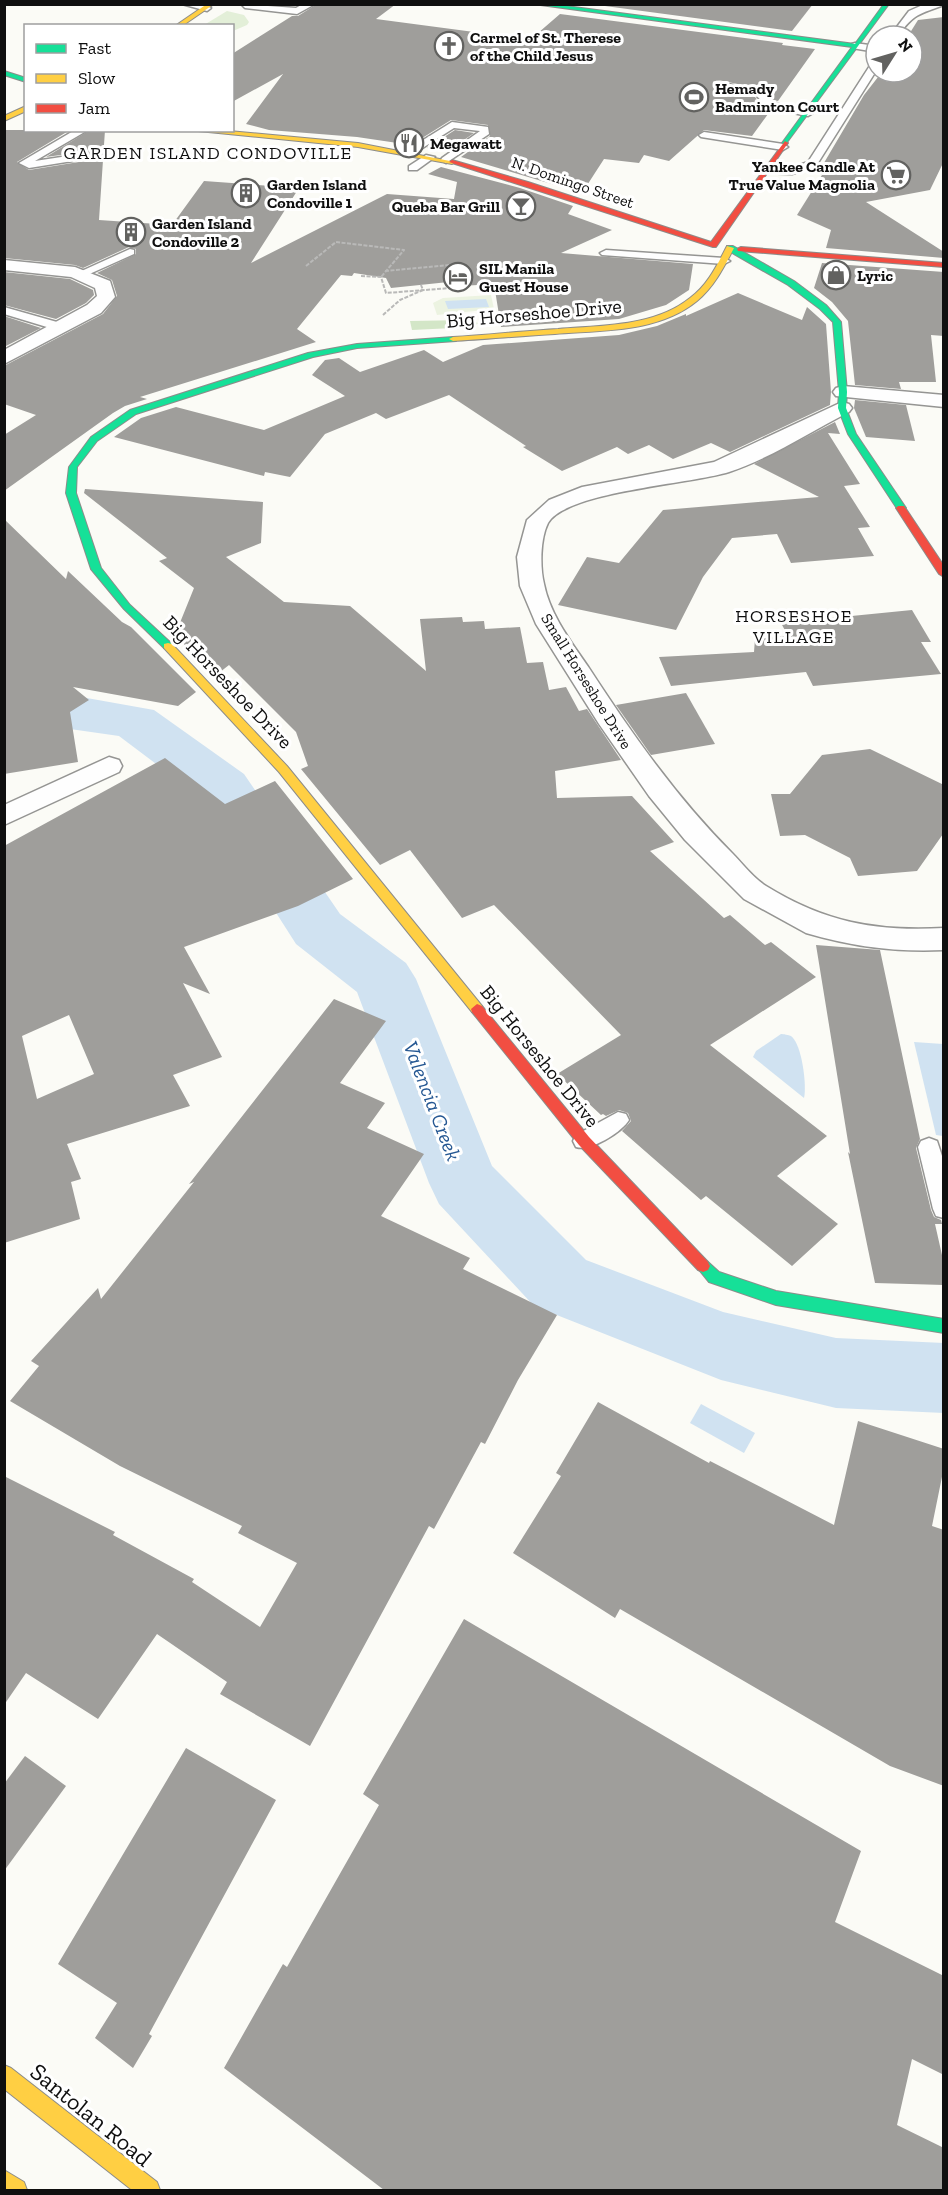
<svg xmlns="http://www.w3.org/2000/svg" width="948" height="2195" font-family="'Zilla Slab',serif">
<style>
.green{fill:#e3efd8}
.forest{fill:#d3e6c7}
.pitch{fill:#ecf3e1}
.water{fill:#d0e2f1}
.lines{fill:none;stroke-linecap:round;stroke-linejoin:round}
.river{fill:#d0e2f1;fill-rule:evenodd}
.building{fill:#9f9e9b;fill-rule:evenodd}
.lane-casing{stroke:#959593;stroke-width:3}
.street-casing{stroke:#959593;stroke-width:3}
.fast-casing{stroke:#8c8c8a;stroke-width:2}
.slow-casing{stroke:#8c8c8a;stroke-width:2}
.jam-casing{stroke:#8c8c8a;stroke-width:2}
.path{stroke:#b9b9b8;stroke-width:2;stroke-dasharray:4 1.5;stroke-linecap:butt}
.lane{fill:#fefefe;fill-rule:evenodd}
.street{fill:#fefefe;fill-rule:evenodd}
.fast{fill:#16e098;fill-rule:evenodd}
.slow{fill:#ffcf43;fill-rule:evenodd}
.jam{fill:#f24e42;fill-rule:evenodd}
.labels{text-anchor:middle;stroke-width:6;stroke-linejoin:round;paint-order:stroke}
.far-poi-label{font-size:16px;font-weight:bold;fill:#0f0f0f;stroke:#fff;text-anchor:start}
.far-street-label{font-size:16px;fill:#0f0f0f;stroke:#fff}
.far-neighbourhood-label{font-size:18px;letter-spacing:1.5px;fill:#0f0f0f;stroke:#fff}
.street-label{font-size:20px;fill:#0f0f0f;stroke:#fff}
.water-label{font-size:21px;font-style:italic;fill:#265893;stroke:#fff}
.near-street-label{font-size:24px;fill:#0f0f0f;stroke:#fff}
</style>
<rect width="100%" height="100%" fill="#fbfbf6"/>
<polygon class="green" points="227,11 244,15 249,22 247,25 233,31 232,26 204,25"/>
<polygon class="forest" points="468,320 478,323 474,327 412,330 410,321"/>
<polygon class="pitch" points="491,295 494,309 437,315 433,303 443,298"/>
<g class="water">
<polygon points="486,299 489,307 448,309 445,301"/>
<path d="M781 1034C783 1034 789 1035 791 1036 802 1044 807 1086 804 1098L753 1057 756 1051Z"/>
<polygon points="914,1042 943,1044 943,1136 936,1135"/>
<polygon points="701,1404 755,1433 744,1453 690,1423"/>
</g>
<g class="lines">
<polygon class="river" points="70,695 154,710 244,774 340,914 406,963 416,979 492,1166 586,1260 723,1312 836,1338 944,1343 944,1413 836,1408 721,1380 534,1306 439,1204 429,1183 357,992 296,944 204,800 119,736 70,729 4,736 4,702"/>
</g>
<g class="building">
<polygon points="317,4 396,4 376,19 527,39 533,33 538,33 560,14 783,43 782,45 815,49 778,101 773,100 762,89 718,80 713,82 715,89 755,97 764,108 771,110 752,136 704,130 669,161 644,155 639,163 604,159 582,193 461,157 490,136 488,125 451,120 411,145 357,137 269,130 246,124 283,74 232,102 232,54 292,16 298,16"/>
<polygon points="590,4 813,4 792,31"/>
<polygon points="944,17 944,161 930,190 866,202 944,252 944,258 826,248 831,230 797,215 822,175 818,173 864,95 882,72 912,72 912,36 908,36 918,20"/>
<polygon points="4,130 70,130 17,162 29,170 85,161 87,154 82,152 46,157 90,130 105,130 99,220 172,225 204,181 299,188 251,263 387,194 454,199 457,182 428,174 441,167 520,188 573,206 568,214 612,230 561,253 693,264 689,290 666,305 619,319 501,327 494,284 461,286 458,281 391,288 386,278 354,273 352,276 341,275 297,329 316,342 140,397 147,399 125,406 113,413 4,491 4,435 36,415 4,404 4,366 103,314 117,296 112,280 97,273 136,254 136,249 129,247 83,268 75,265 4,258"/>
<polygon points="455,130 474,133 448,151 427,148"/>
<polygon points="822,263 944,272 944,336 931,335 936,382 899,382 901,389 855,385 848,321 832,302 814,288"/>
<polygon points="4,272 70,279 93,290 94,295 86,303 56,319 4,305"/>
<polygon points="738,293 802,320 807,307 826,324 831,392 830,405 730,452 711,443 673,459 649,445 628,454 617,447 562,471 523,447 526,446 449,395 386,419 376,413 325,434 290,477 265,472 264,476 114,437 141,418 176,407 264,430 345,396 312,375 325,360 339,358 360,372 424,350 443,362 483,345 619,335 657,326 686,314 686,316"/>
<polygon points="4,316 41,328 4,347"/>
<polygon points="855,400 906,405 915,441 866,437 854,408"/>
<polygon points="835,422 840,434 828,433 860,484 844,486 870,527 858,528 874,556 791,563 777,534 732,538 703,577 676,630 558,605 587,557 619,563 663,510 819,497 754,464"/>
<polygon points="85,489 263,502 261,543 226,557 284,602 350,606 426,671 420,619 462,617 463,622 484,621 485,629 520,627 527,663 543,662 549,690 566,687 579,711 587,709 621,760 555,771 557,798 632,796 674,842 650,851 724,918 730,915 765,945 771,942 816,977 710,1045 827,1136 777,1176 838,1224 792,1266 706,1196 701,1200 622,1131 631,1121 628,1113 619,1110 606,1116 603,1114 601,1115 557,1074 621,1035 494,905 462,918 410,850 380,865 301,769 308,766 296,732 229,665 215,676 175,635 194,588 159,561 167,558 84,493"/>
<polygon points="4,519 66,579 68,571 122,622 131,627 196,692 178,706 73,687 89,700 70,712 78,762 4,774"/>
<polygon points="912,610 931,642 921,642 941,674 813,686 806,672 671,686 659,657 754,652 755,639 788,636 781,623"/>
<polygon points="686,693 715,744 651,755 616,705"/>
<polygon points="870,749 944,785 943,834 917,871 858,876 850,858 805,835 780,836 771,794 790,794 822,755"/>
<path d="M165 758 225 804 275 781 353 879 298 906 184 947 210 994 183 983 222 1057 173 1075 190 1106 67 1144 81 1179 71 1182 80 1219 4 1243V846ZM69 1015 94 1074 37 1099 22 1036Z"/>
<polygon points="816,945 880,950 920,1139 916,1148 931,1210 934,1217 941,1220 942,1224 935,1224 944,1264 944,1285 875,1283 848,1152 850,1154"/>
<polygon points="334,999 386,1021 340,1083 385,1103 367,1128 424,1154 381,1216 470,1258 463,1269 557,1315 518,1380 485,1444 481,1442 434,1529 429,1526 310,1746 220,1694 227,1682 157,1634 98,1719 26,1673 4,1705 4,1476 115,1532 113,1535 194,1579 192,1582 260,1627 297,1563 238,1533 242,1526 120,1466 10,1401 39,1366 31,1361 98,1288 101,1299 194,1182 189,1184"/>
<polygon points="598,1402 709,1463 710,1461 834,1525 858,1421 944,1449 944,1467 932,1526 944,1530 944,1786 890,1766 620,1609 615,1618 513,1553 561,1476 556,1473"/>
<polygon points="464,1619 861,1851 835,1922 944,1976 944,2075 912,2059 897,2125 944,2148 944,2190 384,2190 224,2068 283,1964 287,1967 379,1805 363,1794"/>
<polygon points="186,1748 276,1800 149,2034 152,2036 133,2068 95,2038 117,2003 58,1964"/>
<polygon points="25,1756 66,1786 4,1871 4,1784"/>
</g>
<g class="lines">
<g class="lane-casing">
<g id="lane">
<polygon points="182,4 202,4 211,8 207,11"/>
<polygon points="241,4 296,8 303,4 315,4 297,14 245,8"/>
<path d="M925 4 944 5C920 14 914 13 898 36H890L909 11Z"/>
<polygon points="855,43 876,46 876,52 852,48 852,44"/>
<polygon points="876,61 876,71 816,166 792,174 761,173 761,169 765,168 791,168 808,162 871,64"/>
<polygon points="718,82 762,91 772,102 813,113 808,116 773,109 766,106 756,95 715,87 715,83"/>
<polygon points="452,122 488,127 489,134 446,163 441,160 442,158 480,131 454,128 413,154 404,152"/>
<polygon points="75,130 88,130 35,161 81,154 85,155 85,159 29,168 19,163"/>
<polygon points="704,132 783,144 788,147 783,150 701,137 699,135"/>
<polygon points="426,155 435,157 417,170 409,170 409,166"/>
<polygon points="130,249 134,250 134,254 85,276 81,277 75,274"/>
<polygon points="606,250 724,258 730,261 724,264 602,255 600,253"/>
<polygon points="4,307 64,324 66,327 60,331 4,314"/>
<path d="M618 1112 626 1114 629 1120C622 1132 590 1152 576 1147L573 1141 576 1135Z"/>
<polygon points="929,1138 937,1141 944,1162 944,1218 936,1216 933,1209 918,1147 921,1141"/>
</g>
</g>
<g class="street-casing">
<g id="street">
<polygon points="4,260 75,267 110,281 115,297 101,313 4,364 4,350 87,305 97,296 95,288 71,277 4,270"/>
<polygon points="843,386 944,395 944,407 836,396 833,392 836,388"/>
<path d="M842 402 849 404 852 408 849 412C810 432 771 458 729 472 692 484 567 491 548 523 540 539 540 568 544 584 550 615 572 643 589 668 632 734 676 797 732 853 742 863 753 878 766 886 824 922 876 932 944 928V950C894 952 854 947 806 933L744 899 685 840 649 796 599 724 536 624 520 586 517 557 527 520 549 500 582 487 714 462Z"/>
<polygon points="109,757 119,760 122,766 119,772 4,825 4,805"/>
</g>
</g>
<g class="fast-casing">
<g id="fast">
<polygon points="551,4 855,44 884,4 889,4 785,145 782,143 852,47 533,4"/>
<polygon points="4,71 26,78 26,82 4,75"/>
<polygon points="727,246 733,246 794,281 826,305 841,322 847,392 846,408 856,434 906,508 904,510 898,510 848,434 838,408 839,392 833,322 820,309 788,285 727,250"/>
<polygon points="453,337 456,337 456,341 357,348 313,357 136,414 97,441 77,467 76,493 101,568 130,605 172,644 172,648 164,648 124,609 91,569 66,493 69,467 91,437 130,410 308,353 357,344"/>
<polygon points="703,1260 708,1262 719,1272 776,1291 944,1319 944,1333 776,1305 709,1282 696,1266 698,1262"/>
</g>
</g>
<g class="slow-casing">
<g id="slow">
<polygon points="207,4 214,4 182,26 175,26"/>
<polygon points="26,106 26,111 4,121 4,116"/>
<polygon points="188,130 218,130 358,143 455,162 452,164 358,147"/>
<path d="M727 246 734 248C724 267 714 287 697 301 658 333 602 330 555 334 521 336 487 339 453 341L449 339 453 337C488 335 523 331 558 329 602 325 654 327 690 298 708 285 717 265 727 246Z"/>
<polygon points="168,643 172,644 287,766 482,1006 483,1009 482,1012 472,1012 279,772 164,648 164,644"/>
<polygon points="4,2065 11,2068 157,2182 160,2190 132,2190 4,2089"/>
<polygon points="4,2170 24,2182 27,2190 4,2190"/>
</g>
</g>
<g class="jam-casing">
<g id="jam">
<polygon points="785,141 788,143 716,247 713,247 449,162 452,160 528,182 711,242"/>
<polygon points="741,247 944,263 944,267 738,251 737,249"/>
<polygon points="898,506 904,506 944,566 944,577 939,574 896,508"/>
<polygon points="477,1004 482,1006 589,1137 708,1262 710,1266 708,1270 703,1272 698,1270 579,1145 472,1012 471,1009"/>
</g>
</g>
<g class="path">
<polyline points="306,266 336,242 404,250 381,277"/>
<polyline points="385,271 450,265 450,271"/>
<polyline points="361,276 381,277 386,293 451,288 450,282"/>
<polyline points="383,315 400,300 423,290 421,285"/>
</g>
<use href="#lane" class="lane"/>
<use href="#street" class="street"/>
<use href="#fast" class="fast"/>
<use href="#slow" class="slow"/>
<use href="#jam" class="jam"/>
</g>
<defs>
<g id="church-ring" transform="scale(1.5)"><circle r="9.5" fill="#fff" stroke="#626260" stroke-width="1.5"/><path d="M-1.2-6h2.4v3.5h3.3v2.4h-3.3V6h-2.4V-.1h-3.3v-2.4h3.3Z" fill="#626260"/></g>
<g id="stadium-ring" transform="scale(1.5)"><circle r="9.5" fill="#fff" stroke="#626260" stroke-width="1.5"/><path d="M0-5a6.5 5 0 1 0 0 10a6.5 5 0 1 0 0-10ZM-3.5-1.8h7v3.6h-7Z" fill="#626260"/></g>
<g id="restaurant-ring" transform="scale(1.5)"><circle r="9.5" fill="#fff" stroke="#626260" stroke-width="1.5"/><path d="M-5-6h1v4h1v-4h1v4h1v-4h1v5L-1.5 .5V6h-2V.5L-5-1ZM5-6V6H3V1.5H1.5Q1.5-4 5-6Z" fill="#626260"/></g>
<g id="supermarket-ring" transform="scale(1.5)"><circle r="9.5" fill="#fff" stroke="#626260" stroke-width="1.5"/><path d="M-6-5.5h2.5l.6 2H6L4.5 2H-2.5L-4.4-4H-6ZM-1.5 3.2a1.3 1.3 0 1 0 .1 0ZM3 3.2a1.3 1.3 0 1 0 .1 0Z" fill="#626260"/></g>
<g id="building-ring" transform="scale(1.5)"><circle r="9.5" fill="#fff" stroke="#626260" stroke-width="1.5"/><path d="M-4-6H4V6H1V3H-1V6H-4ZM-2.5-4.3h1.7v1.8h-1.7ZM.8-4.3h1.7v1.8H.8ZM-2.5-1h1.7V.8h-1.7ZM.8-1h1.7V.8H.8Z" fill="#626260"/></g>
<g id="bar-ring" transform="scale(1.5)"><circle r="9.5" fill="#fff" stroke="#626260" stroke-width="1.5"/><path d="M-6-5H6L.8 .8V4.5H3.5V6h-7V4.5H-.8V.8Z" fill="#626260"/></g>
<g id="shop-ring" transform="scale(1.5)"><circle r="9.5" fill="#fff" stroke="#626260" stroke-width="1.5"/><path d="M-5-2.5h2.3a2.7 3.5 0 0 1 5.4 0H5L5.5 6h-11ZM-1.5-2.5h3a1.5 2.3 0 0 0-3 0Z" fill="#626260"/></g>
<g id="hotel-ring" transform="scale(1.5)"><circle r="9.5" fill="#fff" stroke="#626260" stroke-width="1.5"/><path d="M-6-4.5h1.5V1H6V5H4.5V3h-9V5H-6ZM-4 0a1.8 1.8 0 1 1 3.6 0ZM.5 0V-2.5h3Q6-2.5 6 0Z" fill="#626260"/></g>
</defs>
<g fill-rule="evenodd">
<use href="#church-ring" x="449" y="46"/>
<use href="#stadium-ring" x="694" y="97"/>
<use href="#restaurant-ring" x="409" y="143"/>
<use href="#supermarket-ring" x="896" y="175"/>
<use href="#building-ring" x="246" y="193"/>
<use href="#bar-ring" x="521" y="206"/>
<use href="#building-ring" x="131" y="232"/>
<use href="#shop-ring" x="836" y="275"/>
<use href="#hotel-ring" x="458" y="277"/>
</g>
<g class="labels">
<g class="far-poi-label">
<text x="470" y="43">Carmel of St. Therese<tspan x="470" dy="18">of the Child Jesus</tspan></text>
<text x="715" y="94">Hemady<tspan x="715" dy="18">Badminton Court</tspan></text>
<text x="430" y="149">Megawatt</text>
<text x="875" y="172" text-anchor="end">Yankee Candle At<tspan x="875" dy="18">True Value Magnolia</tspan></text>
<text x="267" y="190">Garden Island<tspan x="267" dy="18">Condoville 1</tspan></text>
<text x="500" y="212" text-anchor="end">Queba Bar Grill</text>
<text x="152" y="229">Garden Island<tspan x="152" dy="18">Condoville 2</tspan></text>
<text x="479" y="274">SIL Manila<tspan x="479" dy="18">Guest House</tspan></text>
<text x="857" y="281">Lyric</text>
</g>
<g class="far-street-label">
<text transform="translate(573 182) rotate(19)" y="6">N. Domingo Street</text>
<text transform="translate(587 681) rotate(58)" y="6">Small Horseshoe Drive</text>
</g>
<g class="far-neighbourhood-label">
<text x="208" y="159">GARDEN ISLAND CONDOVILLE</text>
<text x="794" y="622">HORSESHOE<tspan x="794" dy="21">VILLAGE</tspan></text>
</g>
<g class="street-label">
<text transform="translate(534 313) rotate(-5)" y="7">Big Horseshoe Drive</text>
<text transform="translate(228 682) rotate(46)" y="7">Big Horseshoe Drive</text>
<text transform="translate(540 1056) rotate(51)" y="7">Big Horseshoe Drive</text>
</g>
<g class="water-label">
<text transform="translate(432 1101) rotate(69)" y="7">Valencia Creek</text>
</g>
<g class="near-street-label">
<text transform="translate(91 2115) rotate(39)" y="8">Santolan Road</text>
</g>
</g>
<rect width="948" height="2195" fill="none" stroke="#0f0f0f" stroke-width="12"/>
<rect x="24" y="24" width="210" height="108" fill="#ffffff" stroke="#9f9f9f" stroke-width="1.5"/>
<rect x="36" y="44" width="30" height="9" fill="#16e098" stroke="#9f9f9f" stroke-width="1.5"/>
<text x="78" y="54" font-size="18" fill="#0f0f0f">Fast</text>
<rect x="36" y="74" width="30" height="9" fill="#ffcf43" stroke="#9f9f9f" stroke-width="1.5"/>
<text x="78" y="84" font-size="18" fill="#0f0f0f">Slow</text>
<rect x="36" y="104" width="30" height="9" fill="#f24e42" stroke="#9f9f9f" stroke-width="1.5"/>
<text x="78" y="114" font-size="18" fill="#0f0f0f">Jam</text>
<g transform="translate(894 54) rotate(53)"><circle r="28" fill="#ffffff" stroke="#9f9f9f" stroke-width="1.5"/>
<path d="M0-4.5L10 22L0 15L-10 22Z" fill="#626260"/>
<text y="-9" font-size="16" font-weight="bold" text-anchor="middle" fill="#0f0f0f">N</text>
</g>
</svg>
